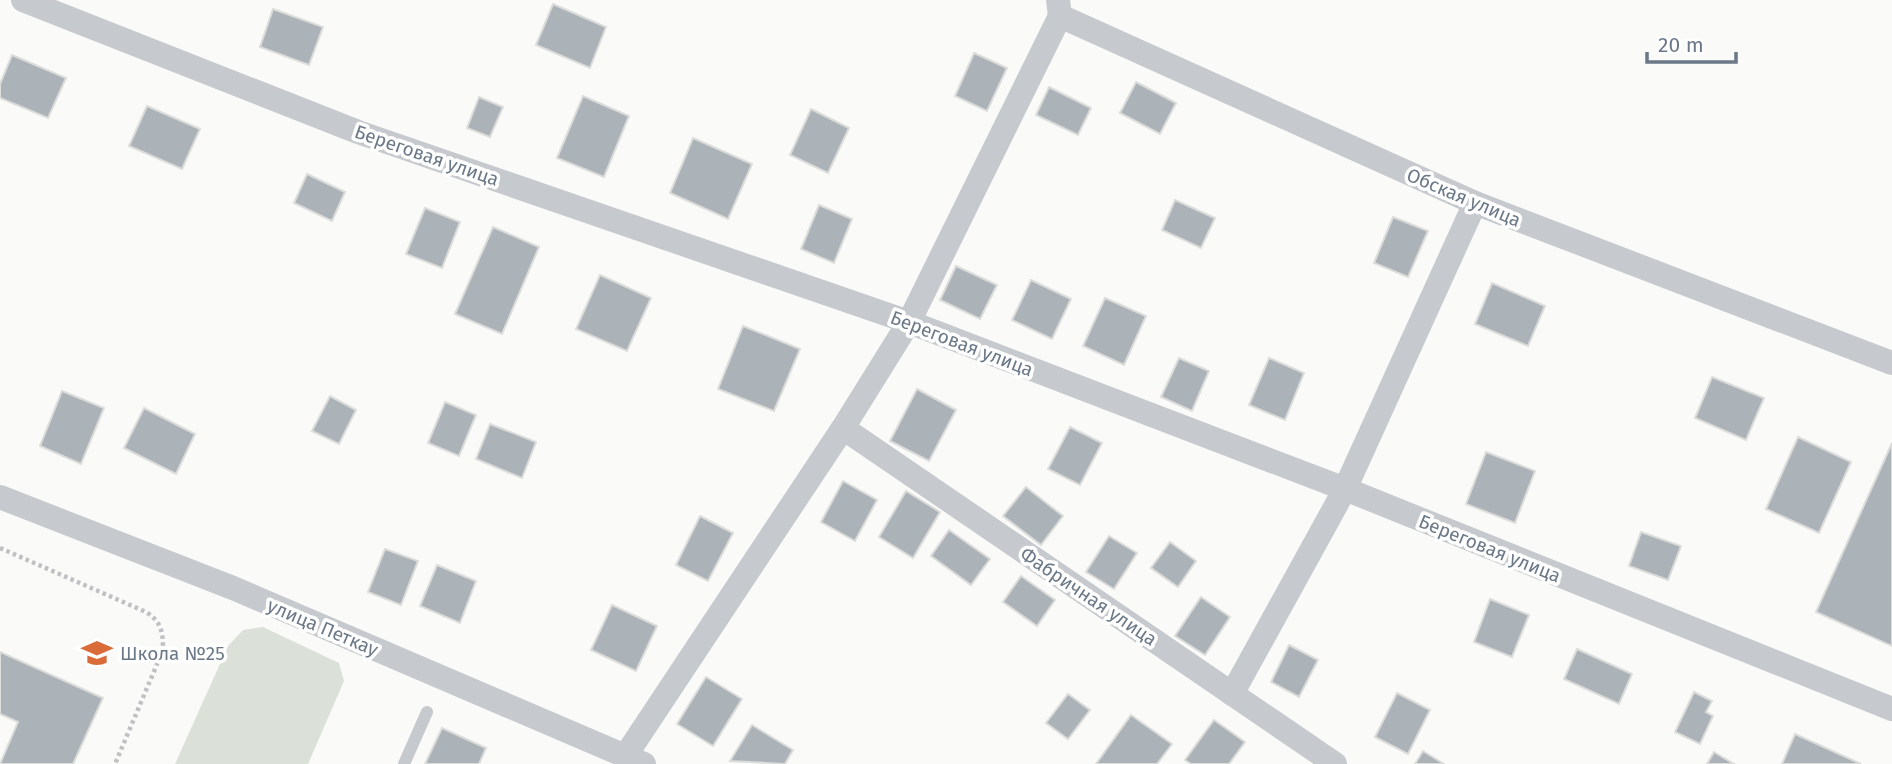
<svg xmlns="http://www.w3.org/2000/svg" width="1892" height="764" font-family="'Fira Sans',sans-serif">
<style>
.green{fill:#dbe1d9}
.building{fill:#abb2b8;stroke:#dcdcda;stroke-width:2}
.lines{fill:none;stroke-linecap:round;stroke-linejoin:round}
.path{stroke:#bec0c3;stroke-width:4.5;stroke-dasharray:3.5 3.5;stroke-linecap:butt}
.lane{stroke:#c6c9cd;stroke-width:12}
.street{stroke:#c6c9cd;stroke-width:24}
.labels{text-anchor:middle;stroke-width:7;stroke-linejoin:round;paint-order:stroke}
.street-label{font-size:19px;fill:#6b7887;stroke:#fff}
.poi-label{font-size:19px;fill:#6b7887;stroke:#fff;text-anchor:start}
</style>
<rect width="100%" height="100%" fill="#fafaf8"/>
<polygon class="green" points="263,627 339,663 344,681 308,764 175,764 228,646 243,630"/>
<g class="building">
<polygon points="553,4 606,27 590,68 536,45"/>
<polygon points="273,9 323,27 309,65 260,47"/>
<polygon points="974,53 1007,68 987,111 955,96"/>
<polygon points="12,55 66,78 48,118 0,98 0,84"/>
<polygon points="1136,82 1176,103 1160,134 1120,113"/>
<polygon points="1049,87 1091,108 1078,135 1036,115"/>
<polygon points="583,96 629,116 604,177 557,158"/>
<polygon points="479,97 503,107 490,137 467,128"/>
<polygon points="147,106 200,129 182,169 129,146"/>
<polygon points="811,109 849,128 828,173 790,155"/>
<polygon points="693,138 752,164 728,219 670,193"/>
<polygon points="307,174 345,192 332,221 294,203"/>
<polygon points="1175,200 1215,218 1201,248 1162,230"/>
<polygon points="819,205 852,219 834,263 801,249"/>
<polygon points="425,208 460,222 442,268 406,254"/>
<polygon points="1393,217 1428,231 1408,277 1374,263"/>
<polygon points="493,227 539,247 502,334 455,314"/>
<polygon points="956,266 997,285 980,319 940,300"/>
<polygon points="600,275 651,298 627,351 576,329"/>
<polygon points="1031,280 1071,299 1052,339 1012,320"/>
<polygon points="1492,283 1545,306 1528,346 1475,324"/>
<polygon points="1105,298 1146,316 1124,365 1083,346"/>
<polygon points="743,326 800,349 774,411 718,389"/>
<polygon points="1179,358 1209,371 1192,411 1161,397"/>
<polygon points="1269,358 1304,373 1285,420 1249,405"/>
<polygon points="1712,377 1764,398 1746,440 1695,418"/>
<polygon points="917,389 956,410 929,461 890,441"/>
<polygon points="62,391 104,408 81,464 40,446"/>
<polygon points="330,396 356,410 339,444 312,431"/>
<polygon points="445,402 476,415 459,456 428,443"/>
<polygon points="144,408 195,434 176,474 124,448"/>
<polygon points="490,424 536,442 522,478 476,459"/>
<polygon points="1070,427 1102,443 1080,485 1048,469"/>
<polygon points="1798,437 1851,462 1819,533 1766,509"/>
<polygon points="1892,443 1892,646 1816,612"/>
<polygon points="1486,452 1535,471 1515,523 1466,504"/>
<polygon points="843,481 877,500 855,541 821,522"/>
<polygon points="1026,487 1063,516 1041,545 1003,516"/>
<polygon points="906,491 940,512 913,558 879,537"/>
<polygon points="700,516 733,533 708,581 676,565"/>
<polygon points="949,530 990,559 971,585 931,556"/>
<polygon points="1641,532 1681,546 1668,580 1629,566"/>
<polygon points="1109,536 1137,553 1114,589 1086,572"/>
<polygon points="1170,542 1196,561 1178,587 1151,568"/>
<polygon points="385,549 418,561 401,605 368,592"/>
<polygon points="437,565 476,581 460,623 420,606"/>
<polygon points="1021,576 1055,600 1037,626 1003,602"/>
<polygon points="1201,597 1230,617 1205,655 1175,636"/>
<polygon points="1490,599 1529,615 1512,657 1474,642"/>
<polygon points="612,605 657,626 636,671 591,650"/>
<polygon points="1289,645 1318,660 1299,697 1271,682"/>
<polygon points="1577,649 1632,674 1619,704 1564,679"/>
<polygon points="0,652 103,698 73,764 0,764 18,722 0,714"/>
<polygon points="706,677 742,699 713,746 677,724"/>
<polygon points="1694,692 1712,701 1706,712 1713,716 1700,744 1675,732"/>
<polygon points="1397,693 1430,710 1408,754 1375,737"/>
<polygon points="1068,694 1090,710 1068,739 1046,723"/>
<polygon points="1131,715 1172,744 1157,764 1096,764"/>
<polygon points="1214,720 1245,742 1229,764 1191,764 1185,760"/>
<polygon points="752,725 793,750 785,764 730,761"/>
<polygon points="442,728 486,748 479,764 425,764"/>
<polygon points="1795,734 1861,764 1782,764"/>
<polygon points="1423,751 1444,764 1415,764"/>
<polygon points="1714,752 1734,764 1707,764"/>
</g>
<g class="lines">
<path class="path" d="M0 548 146 612C162 622 163 633 163 650L115 764"/>
<polyline class="lane" points="404,764 427,712"/>
<g class="street">
<polyline points="23,0 358,132 909,322 1345,489 1892,709"/>
<polyline points="1058,0 1060,16 1475,203 1892,363"/>
<polyline points="843,428 1335,764"/>
<polyline points="0,497 233,588 644,764"/>
<polyline points="1232,694 1345,489 1475,203"/>
<polyline points="626,755 843,428 909,322 1060,16"/>
</g>
</g>
<defs>
<g id="school-bare" transform="scale(2.415)"><path d="M0-5L7-2L0 1L-7-2ZM-4 1L0 2.5L4 1V4Q0 6-4 4Z" fill="#d96c39" stroke="#fff" stroke-width="2.5" paint-order="stroke"/></g>
</defs>
<g fill-rule="evenodd">
<use href="#school-bare" x="97" y="653"/>
</g>
<g class="labels">
<g class="street-label">
<text transform="translate(427 155) rotate(19)" y="7">Береговая улица</text>
<text transform="translate(1464 197) rotate(23)" y="7">Обская улица</text>
<text transform="translate(962 343) rotate(21)" y="7">Береговая улица</text>
<text transform="translate(1490 548) rotate(22)" y="7">Береговая улица</text>
<text transform="translate(1089 596) rotate(34)" y="7">Фабричная улица</text>
<text transform="translate(323 627) rotate(23)" y="7">улица Петкау</text>
</g>
<g class="poi-label">
<text x="120" y="660">Школа №25</text>
</g>
</g>
<path d="M1647 52v10h89v-10" fill="none" stroke="#6b7887" stroke-width="3.5"/>
<text x="1658" y="52" font-size="21" fill="#6b7887" stroke="#ffffff" stroke-width="5" paint-order="stroke">20 m</text>
</svg>
